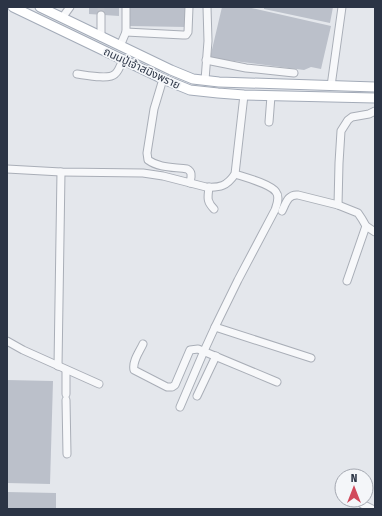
<svg xmlns="http://www.w3.org/2000/svg" width="382" height="516" font-family="'Fira Sans Condensed','Noto Sans Thai',sans-serif">
<style>
.building{fill:#bbc0ca}
.lines{fill:none;stroke-linecap:round;stroke-linejoin:round}
.minor-tunnel{stroke:#bfc3cb;stroke-width:7;stroke-dasharray:7 3.5;stroke-linecap:butt}
.minor-casing{stroke:#a9aeb7;stroke-width:9}
.major-casing{stroke:#a3abb8;stroke-width:11}
.minor{stroke:#f7f8fa;stroke-width:7}
.major{stroke:#fff;stroke-width:9}
.labels{text-anchor:middle;stroke-width:3.5;stroke-linejoin:round;paint-order:stroke}
.street-label{font-size:11px;fill:#2b3445;stroke:#f4f6f9}
</style>
<rect width="100%" height="100%" fill="#e4e7ec"/>
<g class="building">
<polygon points="89,7 119,7 119,16 89,14"/>
<polygon points="129,7 186,7 186,27 129,26"/>
<polygon points="222,7 247,7 331,26 321,69 311,67 304,70 210,58"/>
<polygon points="264,7 333,7 330,23 264,9"/>
<polygon points="7,380 53,381 50,484 7,483"/>
<polygon points="7,492 56,493 56,509 7,509"/>
</g>
<g class="lines">
<polyline class="minor-tunnel" points="101,15 101,7"/>
<g class="minor-casing">
<g id="minor">
<polyline points="101,15 101,37"/>
<polyline points="62,18 70,7"/>
<polyline points="126,32 183,35 186,35 188,32 189,7"/>
<polyline points="120,46 126,32 126,7"/>
<polyline points="206,60 246,68 294,73"/>
<path d="M77 74C85 75 109 80 115 74 119 71 121 64 123 59"/>
<path d="M163 79 154 109 147 153 148 160C159 168 174 167 187 169 193 172 191 177 190 183"/>
<polyline points="205,80 208,41 207,7"/>
<polyline points="331,86 342,7"/>
<polyline points="269,122 271,96"/>
<path d="M7 169 61 172 143 173 163 176 206 187C220 188 227 186 235 174L244 95"/>
<path d="M209 187C208 197 206 201 214 209"/>
<polyline points="338,205 339,163 341,131 348,120 352,117 369,114 375,111"/>
<path d="M282 211C286 203 288 194 298 195L338 205 358 213 362 219 366 226 375 232"/>
<polyline points="347,281 366,226"/>
<polyline points="215,327 311,358"/>
<polyline points="7,341 23,350 99,384"/>
<path d="M143 344C140 351 132 361 134 370L167 387H172L175 385 190 350 198 349 277 382"/>
<polyline points="58,366 61,172"/>
<polyline points="66,370 66,394"/>
<polyline points="197,396 216,356"/>
<polyline points="66,400 67,454"/>
<path d="M180 407 204 351 215 327 238 280 275 210C277 204 280 197 276 192 271 184 244 177 235 174"/>
<polyline points="362,504 372,509"/>
</g>
</g>
<g class="major-casing">
<g id="major">
<polyline points="13,7 163,79 190,90 218,93 244,95 375,98"/>
<polyline points="40,7 171,70 193,79 219,82 375,87"/>
</g>
</g>
<use href="#minor" class="minor"/>
<use href="#major" class="major"/>
</g>
<g class="labels">
<g class="street-label">
<text transform="translate(142 68) rotate(25)" y="4">ถนนปู่เจ้าสมิงพราย</text>
</g>
</g>
<rect width="382" height="516" fill="none" stroke="#2b3445" stroke-width="16"/>
<g transform="translate(354 488)"><circle r="19" fill="#f4f6f9" stroke="#a4a8b1"/>
<path d="M0-3L7 15L0 10L-7 15Z" fill="#d1495b"/>
<text y="-6" font-size="11" font-weight="bold" text-anchor="middle" fill="#2b3445">N</text>
</g>
</svg>
